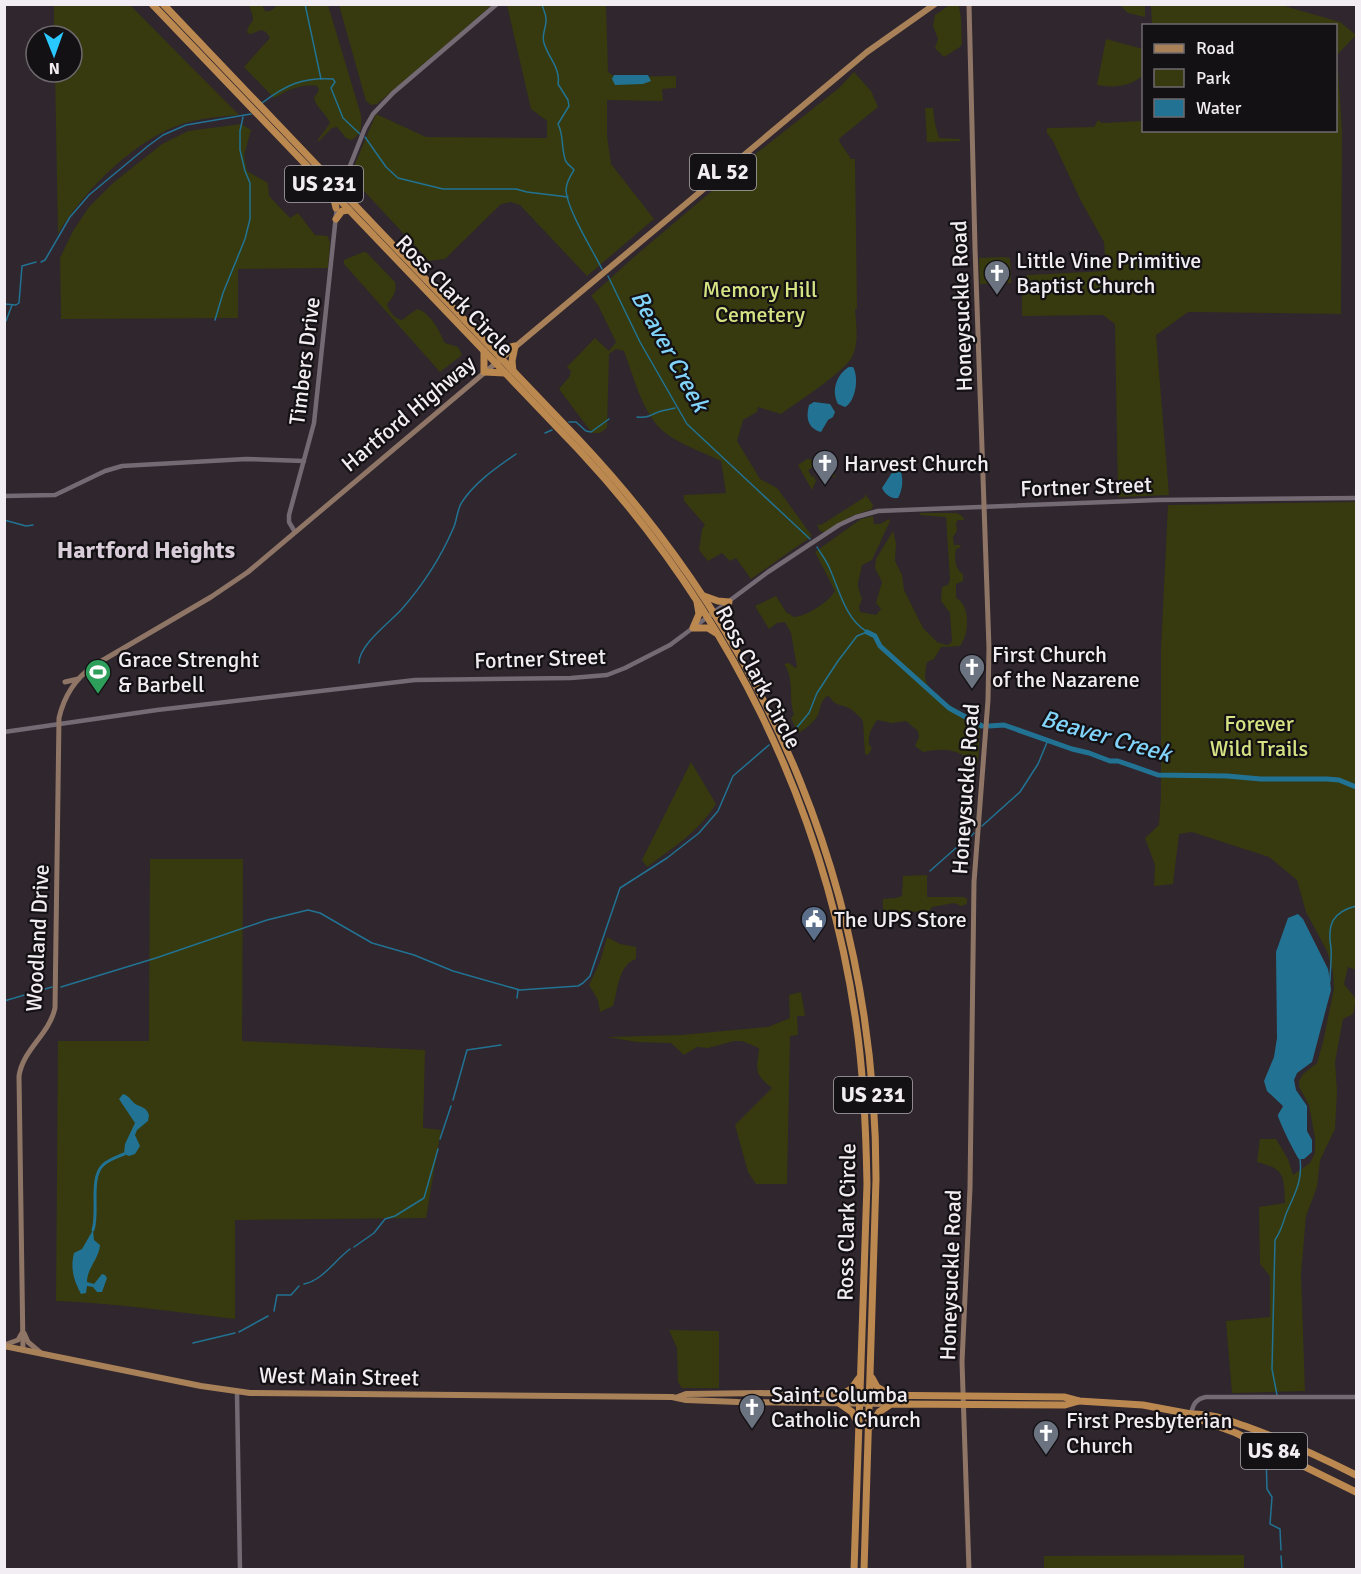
<svg xmlns="http://www.w3.org/2000/svg" width="1361" height="1574" font-family="Signika,sans-serif">
<style>
.green{fill:#363a0e}
.water{fill:#227393}
.lines{fill:none;stroke-linecap:round;stroke-linejoin:round}
.stream{stroke:#227393;stroke-width:1.5}
.canal{stroke:#227393;stroke-width:3}
.river{stroke:#227393;stroke-width:5}
.tertiary{stroke:#746a73;stroke-width:4.5}
.secondary{stroke:#8f7566;stroke-width:5}
.primary{stroke:#a98159;stroke-width:6}
.trunk{stroke:#bb8850;stroke-width:7}
.labels{text-anchor:middle;stroke-width:4.5;stroke-linejoin:round;paint-order:stroke}
.shield{fill:#141114;stroke:#afabaf;stroke-width:1.5}
.shield-label{font-size:21px;font-weight:bold;fill:#f2edf2}
.poi-label{font-size:22px;fill:#f2edf2;stroke:#141114;text-anchor:start}
.park-label{font-size:22px;fill:#d7e383;stroke:#141114}
.street-label{font-size:22px;fill:#f2edf2;stroke:#141114}
.water-label{font-size:24px;font-style:italic;fill:#81d3fa;stroke:#141114}
.neighbourhood-label{font-size:24px;font-weight:bold;fill:#d7ccd7;stroke:#141114}
</style>
<rect width="100%" height="100%" fill="#2f262e"/>
<g class="green">
<path d="M54 5H130L239 115C222 116 205 118 189 122 139 135 83 191 58 234L55 72H72V36H54Z"/>
<path d="M249 5H262L265 11C270 12 274 9 277 5H328L361 115C362 126 362 135 351 140L346 138 337 127 332 128 319 141H317L330 123C326 113 316 108 314 98L319 90 317 86C301 83 287 91 274 98L244 67 270 38 266 32 261 30 251 34 247 33C249 17 258 28 249 5Z"/>
<polygon points="339,5 492,5 377,104 371,105 366,101"/>
<polygon points="507,5 606,5 608,72 615,77 676,76 676,88 662,89 663,101 607,100 607,136 611,164 654,219 587,276 520,205 511,202 501,204 445,259 429,261 350,176 376,114 426,137 547,138 547,121 531,109"/>
<polygon points="955,5 959,6 961,18 962,44 960,47 944,57 935,48 938,39 933,26 935,15 948,6"/>
<polygon points="1120,5 1145,5 1145,17 1128,13"/>
<polygon points="1151,5 1281,5 1340,22 1356,35 1337,55 1342,131 1341,314 1188,312 1156,335 1169,495 1118,497 1115,324 1103,315 1022,316 1022,282 1027,275 1106,271 1104,242 1081,201 1053,141 1047,133 1047,128 1094,127 1098,120 1102,123 1143,121 1144,130 1336,130 1336,26 1152,25"/>
<path d="M1106 39 1143 49V75C1131 87 1113 88 1097 85Z"/>
<path d="M854 72 871 91 878 107 840 138 839 141 851 159H855L857 309H855C856 324 859 341 853 355 847 371 797 402 781 414L758 407 757 412 743 420 737 441 760 479 777 488 812 536 751 579 736 558 730 561 722 553 708 561 699 550 702 529 705 525 684 501V495L726 493 721 461C701 451 671 442 656 424 640 404 633 375 624 351L616 349 609 354 607 428 600 433H592L559 389 570 376 571 371 567 367 595 338 609 351 616 342 598 305 591 296 634 257 753 156 839 88Z"/>
<polygon points="925,108 933,108 935,124 939,138 960,139 960,141 927,142"/>
<polygon points="241,124 251,130 244,155 247,171 268,183 269,196 290,218 298,213 315,235 328,236 330,243 328,268 238,269 238,318 61,319 60,258 73,231 89,207 113,183 162,144 188,131"/>
<path d="M363 252H366L395 282C397 292 393 297 387 304 389 311 394 319 402 320L417 309C431 313 439 331 445 343L458 347 462 355 440 372 344 264V260Z"/>
<polygon points="1004,257 1010,258 1011,283 980,284 979,258"/>
<polygon points="807,459 816,460 827,468 829,465 836,477 825,476 823,468 818,464 808,470 812,477 817,475 814,477 816,481 812,490 798,465"/>
<polygon points="865,494 873,505 872,509 852,516 824,532 820,531 817,524 821,525 865,497"/>
<path d="M1356 502V970L1348 967 1344 984 1356 999 1353 1014 1343 1019 1335 1062 1337 1092 1335 1129 1320 1160 1317 1187 1306 1216 1301 1274 1305 1391 1232 1393 1226 1321 1270 1317V1276L1260 1264 1259 1207 1285 1203C1284 1176 1285 1169 1257 1162L1260 1139H1276L1288 1159 1293 1175 1310 1163 1315 1153V1138L1309 1105 1299 1087V1081L1303 1074 1317 1063 1323 1042 1334 989 1333 973 1327 951 1306 912 1297 880 1269 857 1192 832 1179 834 1173 884 1154 886 1155 865 1145 838 1159 825 1161 794V648L1168 505Z"/>
<path d="M920 513H957L963 517 964 520H958L956 523 957 531 953 537 954 545H960L961 547 956 549C954 557 955 570 963 574V581L956 584V598C971 605 969 635 960 646L941 647 934 659 927 662C926 668 924 675 926 681 930 695 960 713 974 718L980 729 978 764C957 750 948 747 923 752L915 746 919 737 918 731 906 721 892 723 877 720C871 729 868 734 869 745L872 748 868 755 865 754 863 721C860 717 856 713 852 710 844 704 835 707 830 697L827 696C820 702 821 707 818 715 815 721 805 730 798 733L791 718 794 714C788 698 795 679 784 664L789 663 795 668 797 667 791 633 785 622 777 623 769 629 755 606 776 596 786 612 794 617C807 616 829 602 835 591L815 552 861 519 873 516 874 524H880L889 519 890 521 872 560 862 565C859 583 855 581 862 599L859 607 860 612 876 615 881 609 876 603 882 582 875 568 876 559 893 531 896 543 895 561 902 575 904 590 923 628 937 642 946 645 950 644 952 641 950 613 941 601 942 587 948 585 950 580 946 517 920 515Z"/>
<path d="M691 762 716 804C698 832 673 848 647 867L642 860Z"/>
<path d="M150 859H243L242 1041 425 1050 423 1128 441 1130 426 1218 235 1220V1319C175 1312 116 1303 56 1301L58 1041H149Z"/>
<polygon points="927,875 927,897 964,897 967,899 967,904 961,906 954,903 932,907 929,911 902,912 896,920 883,920 883,899 896,898 902,896 903,876"/>
<path d="M607 937 620 944 636 947V959C618 965 618 990 613 1006L600 1012 598 1000 589 985 600 962Z"/>
<path d="M801 992 805 1016H797L798 1035 790 1036 787 1184H756L748 1172 735 1125 772 1088C753 1073 757 1070 759 1048L742 1041H734L708 1048 697 1047 684 1055 671 1043 637 1042 607 1037 681 1035 768 1027 790 1018 789 995Z"/>
<polygon points="669,1330 719,1331 719,1388 682,1388 678,1382 677,1348"/>
<polygon points="1244,1555 1244,1569 1044,1569 1044,1556"/>
</g>
<g class="water">
<polygon points="614,75 648,75 651,81 643,84 615,85 612,79"/>
<path d="M849 367H853C859 377 856 401 845 407L838 404C831 391 836 375 849 367Z"/>
<path d="M814 402 830 404 835 412 833 417 828 420 821 432C807 428 806 417 809 405Z"/>
<path d="M899 467C904 477 903 489 898 498 890 499 885 494 882 488L893 471Z"/>
<path d="M1298 914 1303 919 1328 969 1330 981 1331 990 1312 1062 1297 1073 1294 1080 1296 1090 1307 1106V1131L1312 1140V1152L1304 1159H1299C1296 1156 1277 1118 1278 1115 1279 1112 1282 1109 1283 1106L1267 1091 1264 1081 1274 1057 1277 1038 1276 952 1288 918Z"/>
<path d="M123 1094C129 1096 130 1099 134 1103 140 1108 145 1105 149 1115L148 1121 137 1130 135 1135 140 1146 135 1154 129 1156 124 1154 125 1144 135 1123 119 1099Z"/>
<path d="M93 1230 94 1240 100 1245C99 1259 87 1268 87 1282L94 1284 102 1274 105 1275 107 1278 102 1292H97L93 1287 87 1286 86 1293 81 1294C74 1281 70 1269 74 1253L82 1249Z"/>
</g>
<g class="lines">
<g class="stream">
<polyline points="305,4 321,79"/>
<path d="M542 4C543 10 546 13 546 19 547 27 541 34 544 43 548 57 561 69 558 84L568 100 569 106 558 124C564 136 561 146 565 159 566 164 571 166 574 170 570 176 566 184 566 191 568 211 592 249 602 269"/>
<path d="M262 103C286 85 302 77 333 79L335 82 331 88 343 118 360 134"/>
<polyline points="365,137 386,167 398,178 443,189 516,189 527,192 568,197"/>
<polyline points="41,262 45,260 70,217 89,195 148,146 163,135 186,125 251,114"/>
<polyline points="608,276 640,342 687,424 810,539"/>
<polyline points="4,304 16,305 19,303 22,266 36,262"/>
<polyline points="215,320 223,293 245,239 250,219 250,183 245,171 240,150 240,131 243,117"/>
<polyline points="6,321 12,305"/>
<path d="M637 417C647 418 649 416 656 413 662 410 669 410 675 408"/>
<polyline points="569,422 576,422 586,431 591,432 609,419"/>
<polyline points="545,433 552,430"/>
<polyline points="4,520 26,526 33,525"/>
<path d="M817 547C821 554 826 560 829 567 839 589 845 618 866 631"/>
<path d="M359 663C359 645 388 624 401 610 423 585 440 559 453 529 457 521 457 509 462 502 475 482 496 468 516 454"/>
<polyline points="789,737 809,713 817,693 838,661 857,636 867,632"/>
<polyline points="982,826 1020,792 1038,764 1048,740"/>
<polyline points="971,836 974,833"/>
<polyline points="930,871 957,847 959,843 966,839"/>
<path d="M1330 981C1330 970 1332 958 1331 948 1327 925 1332 912 1356 906"/>
<polyline points="61,987 156,958 267,920 308,910 320,913 372,943 414,955 453,971 520,990 578,986 583,983 590,976 620,888 667,858 699,833 718,811 733,776 769,745"/>
<polyline points="517,998 518,990"/>
<polyline points="4,1001 52,987"/>
<polyline points="453,1100 467,1050 501,1045"/>
<polyline points="440,1139 451,1106"/>
<polyline points="354,1247 374,1233 385,1219 395,1216 424,1198 438,1149"/>
<path d="M304 1284C323 1280 334 1261 350 1249"/>
<polyline points="274,1311 277,1295 291,1295 299,1286"/>
<polyline points="239,1332 268,1316"/>
<polyline points="193,1343 235,1333"/>
<path d="M1277 1395 1272 1369 1275 1240C1281 1231 1283 1224 1286 1214 1294 1195 1303 1181 1300 1159"/>
<polyline points="1266,1452 1267,1489 1272,1497 1270,1524 1280,1529 1281,1550"/>
<polyline points="1281,1556 1282,1570"/>
</g>
<path class="canal" d="M93 1230C99 1213 89 1178 103 1165 108 1160 117 1157 124 1154"/>
<g class="river">
<polyline points="867,632 875,636 880,646 949,708 982,726"/>
<polyline points="989,726 1004,725 1072,749 1089,753 1110,761 1118,761 1158,775 1227,776 1261,779 1327,779 1339,780 1356,787"/>
</g>
<g class="tertiary">
<polyline points="340,191 365,128 373,114 393,93 497,4"/>
<polyline points="4,496 55,495 105,471 122,466 246,459 304,461"/>
<polyline points="295,532 289,522 289,515 314,423 337,206"/>
<polyline points="4,732 157,710 415,680 571,678 607,675 625,668 670,645 768,572 839,525 856,517 878,511 1158,500 1356,498"/>
<polyline points="237,1392 240,1570"/>
<path d="M1191 1414C1193 1404 1196 1399 1206 1397H1356"/>
</g>
<g class="secondary">
<polyline points="65,682 78,679"/>
<polyline points="24,1333 28,1342 41,1353"/>
<polyline points="4,1345 18,1340 22,1333"/>
<path d="M23 1350 19 1076C23 1049 49 1035 55 1008L59 718C64 696 75 679 93 666L211 597 248 572 496 363"/>
<polyline points="969,1570 962,1362 970,1188 974,882 988,700 989,648 975,248 969,4"/>
</g>
<g class="primary">
<polyline points="496,363 867,52 935,4"/>
<polyline points="4,1346 201,1386 250,1393 672,1397 686,1400 738,1402 891,1404"/>
<polyline points="678,1397 686,1394 774,1393 859,1395"/>
</g>
<g class="trunk">
<path d="M152 4 578 449C726 607 825 806 856 1022 864 1076 866 1130 867 1184L854 1570"/>
<path d="M163 4 579 440C772 645 876 897 876 1179L864 1570"/>
<polyline points="329,179 340,178 347,171"/>
<polyline points="333,195 336,208"/>
<polyline points="336,219 342,211 349,210"/>
<polyline points="492,347 501,349 515,346 512,361 513,371"/>
<polyline points="484,351 484,372 505,373"/>
<polyline points="704,596 718,601 729,602 724,612 725,626"/>
<polyline points="697,602 699,614 693,628 708,628 716,633"/>
<polyline points="872,1378 877,1387 889,1394"/>
<polyline points="841,1395 851,1389 859,1378"/>
<path d="M859 1395 1064 1397 1079 1401 1143 1405 1191 1414C1211 1413 1227 1420 1245 1426 1284 1440 1320 1457 1356 1475"/>
<polyline points="839,1403 852,1412 857,1422"/>
<polyline points="1191,1414 1201,1420 1236,1433 1356,1492"/>
<polyline points="871,1426 879,1412 891,1404 1065,1405 1079,1401"/>
</g>
</g>
<defs>
<g id="church-pin" transform="scale(1.35)"><path d="M0 17L-7.5 6A9.5 9.5 0 1 1 7.5 6Z" fill="#6b7280" stroke="#141114"/><path d="M-1.2-6h2.4v3.5h3.3v2.4h-3.3V6h-2.4V-.1h-3.3v-2.4h3.3Z" fill="#fff"/></g>
<g id="stadium-pin" transform="scale(1.35)"><path d="M0 17L-7.5 6A9.5 9.5 0 1 1 7.5 6Z" fill="#2e9e5b" stroke="#141114"/><path d="M0-5a6.5 5 0 1 0 0 10a6.5 5 0 1 0 0-10ZM-3.5-1.8h7v3.6h-7Z" fill="#fff"/></g>
<g id="civic-pin" transform="scale(1.35)"><path d="M0 17L-7.5 6A9.5 9.5 0 1 1 7.5 6Z" fill="#5c6f8a" stroke="#141114"/><path d="M-.6-6.5H3V-4.5H.6V-3L4-1V1h2V6H-6V1h2V-1L-.6-3ZM-1.2 2.5V6h2.4V2.5Z" fill="#fff"/></g>
</defs>
<g fill-rule="evenodd">
<use href="#church-pin" x="997" y="273"/>
<use href="#church-pin" x="825" y="463"/>
<use href="#church-pin" x="972" y="667"/>
<use href="#stadium-pin" x="98" y="672"/>
<use href="#civic-pin" x="814" y="919"/>
<use href="#church-pin" x="752" y="1407"/>
<use href="#church-pin" x="1046" y="1433"/>
</g>
<g class="labels">
<g class="shield">
<rect x="690" y="154" width="66" height="36" rx="4.5"/>
<rect x="285" y="166" width="78" height="36" rx="4.5"/>
<rect x="834" y="1077" width="78" height="36" rx="4.5"/>
<rect x="1241" y="1433" width="66" height="36" rx="4.5"/>
</g>
<g class="shield-label">
<text x="723" y="179">AL 52</text>
<text x="324" y="191">US 231</text>
<text x="873" y="1102">US 231</text>
<text x="1274" y="1458">US 84</text>
</g>
<g class="poi-label">
<text x="1016" y="268">Little Vine Primitive<tspan x="1016" dy="25">Baptist Church</tspan></text>
<text x="844" y="471">Harvest Church</text>
<text x="992" y="662">First Church<tspan x="992" dy="25">of the Nazarene</tspan></text>
<text x="118" y="667">Grace Strenght<tspan x="118" dy="25">&amp; Barbell</tspan></text>
<text x="834" y="927">The UPS Store</text>
<text x="771" y="1402">Saint Columba<tspan x="771" dy="25">Catholic Church</tspan></text>
<text x="1066" y="1428">First Presbyterian<tspan x="1066" dy="25">Church</tspan></text>
</g>
<g class="park-label">
<text x="760" y="297">Memory Hill<tspan x="760" dy="25">Cemetery</tspan></text>
<text x="1259" y="731">Forever<tspan x="1259" dy="25">Wild Trails</tspan></text>
</g>
<g class="street-label">
<text transform="translate(455 295) rotate(46)" y="8">Ross Clark Circle</text>
<text transform="translate(961 306) rotate(-92)" y="8">Honeysuckle Road</text>
<text transform="translate(304 361) rotate(-83)" y="8">Timbers Drive</text>
<text transform="translate(408 413) rotate(-40)" y="8">Hartford Highway</text>
<text transform="translate(1086 486) rotate(-2)" y="8">Fortner Street</text>
<text transform="translate(540 658) rotate(-2)" y="8">Fortner Street</text>
<text transform="translate(759 677) rotate(62)" y="8">Ross Clark Circle</text>
<text transform="translate(965 789) rotate(-86)" y="8">Honeysuckle Road</text>
<text transform="translate(37 938) rotate(-87)" y="8">Woodland Drive</text>
<text transform="translate(846 1222) rotate(-89)" y="8">Ross Clark Circle</text>
<text transform="translate(950 1275) rotate(-88)" y="8">Honeysuckle Road</text>
<text transform="translate(339 1376) rotate(1)" y="8">West Main Street</text>
</g>
<g class="water-label">
<text transform="translate(670 351) rotate(61)" y="8">Beaver Creek</text>
<text transform="translate(1106 736) rotate(16)" y="8">Beaver Creek</text>
</g>
<g class="neighbourhood-label">
<text x="146" y="558">Hartford Heights</text>
</g>
</g>
<rect width="1361" height="1574" fill="none" stroke="#f2edf2" stroke-width="12"/>
<rect x="1142" y="24" width="195" height="108" fill="#141114" stroke="#6d696d" stroke-width="1.5"/>
<rect x="1154" y="44" width="30" height="9" fill="#a98159" stroke="#6d696d" stroke-width="1.5"/>
<text x="1196" y="54" font-size="18" fill="#f2edf2">Road</text>
<rect x="1154" y="69" width="30" height="18" fill="#363a0e" stroke="#6d696d" stroke-width="1.5"/>
<text x="1196" y="84" font-size="18" fill="#f2edf2">Park</text>
<rect x="1154" y="99" width="30" height="18" fill="#227393" stroke="#6d696d" stroke-width="1.5"/>
<text x="1196" y="114" font-size="18" fill="#f2edf2">Water</text>
<g transform="translate(54 54) rotate(179)"><circle r="28" fill="#141114" stroke="#6d696d" stroke-width="1.5"/>
<path d="M0-4.5L10 22L0 15L-10 22Z" fill="#29c8ff"/>
<text y="-9" font-size="16" font-weight="bold" text-anchor="middle" fill="#f2edf2">N</text>
</g>
</svg>
